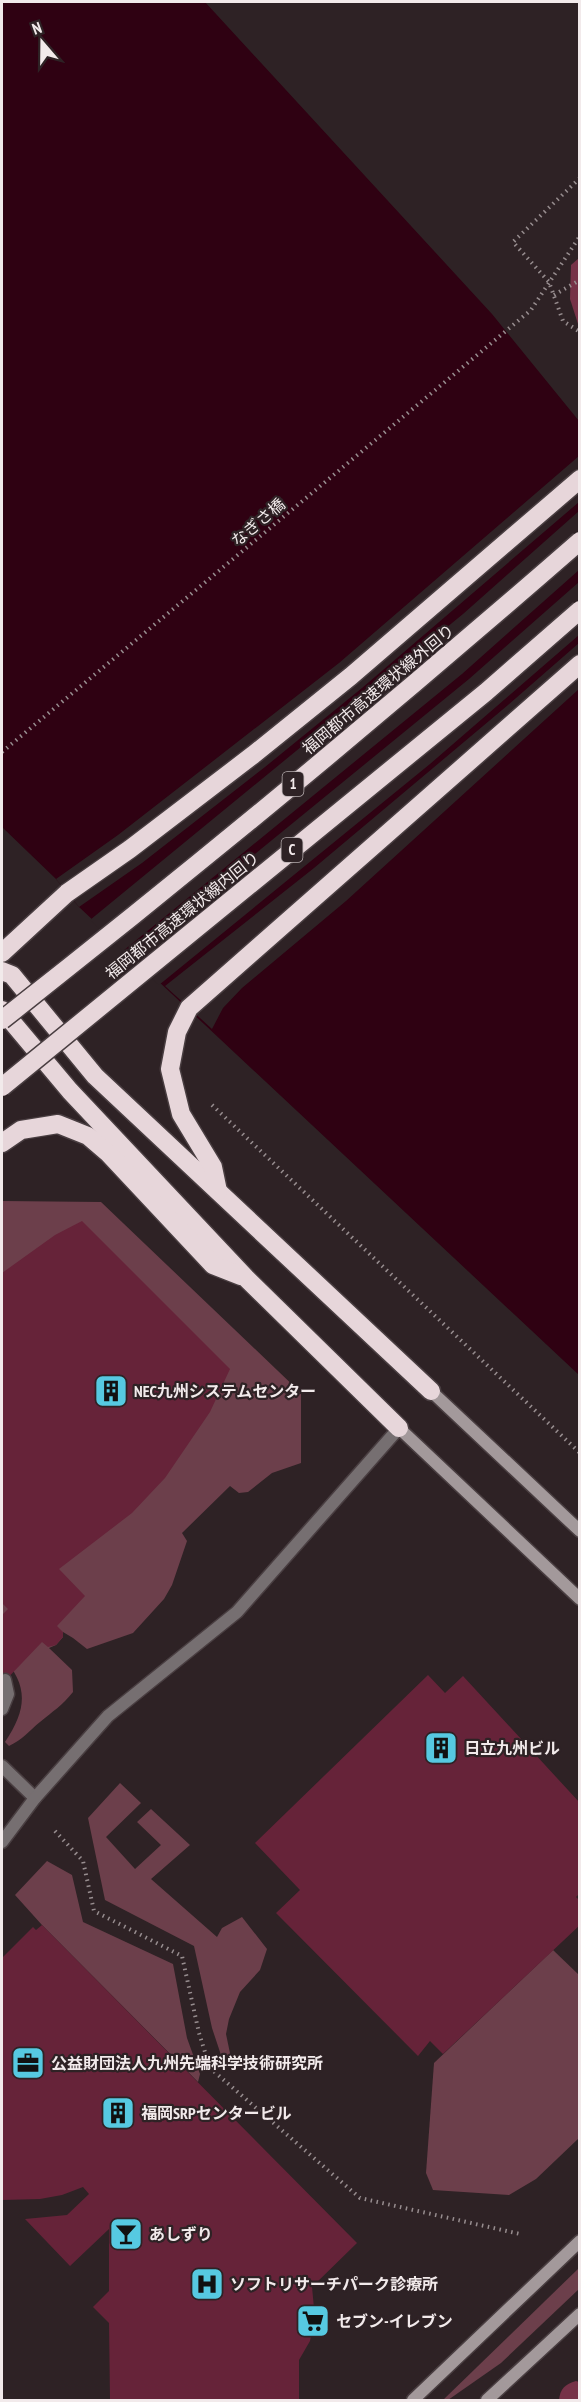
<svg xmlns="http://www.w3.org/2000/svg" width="581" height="2402" font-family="'PT Sans Narrow','Noto Sans JP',sans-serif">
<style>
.green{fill:#6c3f4b}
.forest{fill:#763247}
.water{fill:#2f0112}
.pier{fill:#2e2225}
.building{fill:#662339}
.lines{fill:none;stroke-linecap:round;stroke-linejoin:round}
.lane-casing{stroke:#493e41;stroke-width:15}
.street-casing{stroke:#493e41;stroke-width:15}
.secondary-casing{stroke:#493e41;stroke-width:15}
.highway-casing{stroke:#493e41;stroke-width:21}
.path{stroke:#978d8f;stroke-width:4;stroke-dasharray:1.5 4.5;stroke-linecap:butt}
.lane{stroke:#766f71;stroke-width:12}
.street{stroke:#766f71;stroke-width:12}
.secondary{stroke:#a3999b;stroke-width:12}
.highway{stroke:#e7d6da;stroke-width:18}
.highway-bridge-casing{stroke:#493e41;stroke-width:21;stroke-linecap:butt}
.highway-bridge{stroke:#e7d6da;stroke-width:18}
.labels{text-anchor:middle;stroke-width:4.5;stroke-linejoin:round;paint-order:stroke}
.shield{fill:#2e2225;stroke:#b7aeb0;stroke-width:1.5}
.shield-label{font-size:15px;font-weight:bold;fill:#f2eaeb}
.street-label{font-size:16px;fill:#f2eaeb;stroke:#2e2225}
.poi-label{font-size:16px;font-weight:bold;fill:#f2eaeb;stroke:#2e2225;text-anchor:start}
</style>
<rect width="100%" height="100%" fill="#2e2225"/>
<g class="green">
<path d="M2 1201 101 1202 301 1393V1463L272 1473 248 1492 239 1493 230 1486 182 1533 187 1541 172 1585 164 1599 133 1633 87 1649 73 1638 63 1632V1637L56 1645 49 1648 72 1670 73 1692C62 1706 53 1711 40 1722 29 1731 22 1740 9 1746L5 1742C27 1709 29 1686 2 1656Z"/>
<polygon points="120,1783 141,1803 106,1837 135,1869 161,1845 137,1822 151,1809 190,1845 151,1879 217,1937 222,1928 242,1917 267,1949 260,1970 240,1992 229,2019 226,2034 231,2058 223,2061 212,2028 194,1946 105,1900 88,1818"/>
<polygon points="47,1861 72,1875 83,1922 173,1964 187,2038 200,2074 198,2082 42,1925 15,1895"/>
<polygon points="553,1950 579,1975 579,2138 536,2179 509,2195 433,2190 426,2173 434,2063"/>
<polygon points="579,2268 579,2289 501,2363 448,2400 443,2400"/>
</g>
<g class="forest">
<polygon points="579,258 579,327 570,299 571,265"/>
<path d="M576 2381 579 2382V2400H559C560 2389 565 2384 576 2381Z"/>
</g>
<polygon class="water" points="2,2 205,2 492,314 579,421 579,1375 79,907 56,879 2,827"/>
<g class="pier">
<polygon points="579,456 579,502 362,688 265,767 142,863 79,907 56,879 118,835 339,663"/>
<polygon points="579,511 579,570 462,674 123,951 90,920 463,614"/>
<polygon points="579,582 579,635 430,764 159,985 129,957 469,679"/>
<polygon points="579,643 579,689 346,901 242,988 223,1008 212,1029 165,986 314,868 508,705"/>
</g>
<g class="building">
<polygon points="82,1221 230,1369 210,1412 165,1478 132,1513 59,1569 85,1596 57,1626 63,1632 63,1637 56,1645 48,1647 42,1642 2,1684 2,1615 8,1609 2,1603 2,1273 55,1235"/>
<polygon points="428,1675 445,1693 463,1676 580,1803 580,1893 576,1897 580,1901 580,1925 443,2054 430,2041 418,2056 276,1913 300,1890 255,1843"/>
<polygon points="42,1925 357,2243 312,2287 314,2308 318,2313 315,2317 310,2341 299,2360 299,2400 110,2400 109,2323 93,2307 109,2291 109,2229 70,2266 25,2219 67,2215 89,2194 83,2187 62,2195 40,2199 2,2200 2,1958 33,1927 36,1930"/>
</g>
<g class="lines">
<g class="lane-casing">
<g id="lane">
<polyline points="2,1709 8,1694 5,1680"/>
<polyline points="2,1766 35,1798"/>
</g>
</g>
<g class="street-casing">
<polyline id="street" points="2,1842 35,1798 108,1716 237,1612 399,1428"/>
</g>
<g class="secondary-casing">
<g id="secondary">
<polyline points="431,1391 580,1531"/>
<polyline points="399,1428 580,1599"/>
<polyline points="413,2400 580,2241"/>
<polyline points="487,2400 580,2314"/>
</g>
</g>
<g class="highway-casing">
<g id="highway">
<polyline points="2,953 67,893 130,849 253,755 351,676 580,479"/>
<polyline points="2,971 12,975 95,1076 431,1391"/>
<polyline points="2,1010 70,1091 246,1278 399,1428"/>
<polyline points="2,1143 21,1130 58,1124 88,1136 109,1154 213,1265 241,1276"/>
<polyline points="218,1191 213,1167 181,1114 170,1069 177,1032 189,1008 580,664"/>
</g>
</g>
<g class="path">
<polyline points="580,178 513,242 549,282 563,321 580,332"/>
<polyline points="554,295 580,280"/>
<polyline points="2,752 531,310 580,236"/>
<polyline points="212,1105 580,1453"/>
<polyline points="55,1831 83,1861 94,1911 182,1956 199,2033 210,2068 360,2198 520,2234"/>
</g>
<use href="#lane" class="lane"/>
<use href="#street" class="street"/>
<use href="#secondary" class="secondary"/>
<use href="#highway" class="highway"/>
<g class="highway-bridge-casing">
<g id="highway-bridge">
<path d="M2 1020C198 866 391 706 580 541"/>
<polyline points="2,1087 486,692 580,610"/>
</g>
</g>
<use href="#highway-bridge" class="highway-bridge"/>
</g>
<defs>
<g id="building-square" transform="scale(1.725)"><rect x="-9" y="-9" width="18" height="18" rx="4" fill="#56c9e1" stroke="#2e2225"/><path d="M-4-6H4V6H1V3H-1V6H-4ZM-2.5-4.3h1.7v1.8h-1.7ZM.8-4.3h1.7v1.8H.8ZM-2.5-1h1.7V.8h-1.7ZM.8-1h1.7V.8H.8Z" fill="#111"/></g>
<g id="office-square" transform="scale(1.725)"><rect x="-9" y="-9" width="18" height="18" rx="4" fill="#56c9e1" stroke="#2e2225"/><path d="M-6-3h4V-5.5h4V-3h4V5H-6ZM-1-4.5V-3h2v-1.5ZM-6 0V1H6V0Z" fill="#111"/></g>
<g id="bar-square" transform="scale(1.725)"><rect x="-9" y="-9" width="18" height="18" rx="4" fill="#56c9e1" stroke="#2e2225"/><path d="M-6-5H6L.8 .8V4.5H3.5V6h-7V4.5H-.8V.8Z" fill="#111"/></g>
<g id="hospital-square" transform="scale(1.725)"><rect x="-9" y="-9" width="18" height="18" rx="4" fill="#56c9e1" stroke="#2e2225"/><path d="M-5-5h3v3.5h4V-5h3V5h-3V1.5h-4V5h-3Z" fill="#111"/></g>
<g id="supermarket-square" transform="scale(1.725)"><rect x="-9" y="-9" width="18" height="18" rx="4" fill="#56c9e1" stroke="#2e2225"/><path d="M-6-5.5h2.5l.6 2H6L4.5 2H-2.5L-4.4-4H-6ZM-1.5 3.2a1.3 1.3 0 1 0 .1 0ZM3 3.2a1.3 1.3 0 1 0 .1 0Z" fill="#111"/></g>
</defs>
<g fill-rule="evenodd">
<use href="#building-square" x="111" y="1391"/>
<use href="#building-square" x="441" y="1748"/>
<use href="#office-square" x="28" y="2063"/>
<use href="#building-square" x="118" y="2113"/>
<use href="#bar-square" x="126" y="2234"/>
<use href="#hospital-square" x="207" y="2284"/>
<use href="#supermarket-square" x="313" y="2321"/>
</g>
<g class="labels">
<g class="shield">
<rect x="282.5" y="772" width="21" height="24" rx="4.5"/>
<rect x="281.5" y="838" width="21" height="24" rx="4.5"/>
</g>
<g class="shield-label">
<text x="293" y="789">1</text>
<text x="292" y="855">C</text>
</g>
<g class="street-label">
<text transform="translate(258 522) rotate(-40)" y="6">なぎさ橋</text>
<text transform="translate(378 689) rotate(-40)" y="6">福岡都市高速環状線外回り</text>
<text transform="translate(182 915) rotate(-39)" y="6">福岡都市高速環状線内回り</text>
</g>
<g class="poi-label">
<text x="134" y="1397">NEC九州システムセンター</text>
<text x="464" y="1754">日立九州ビル</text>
<text x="51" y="2069">公益財団法人九州先端科学技術研究所</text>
<text x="141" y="2119">福岡SRPセンタービル</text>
<text x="149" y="2240">あしずり</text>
<text x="230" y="2290">ソフトリサーチパーク診療所</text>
<text x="336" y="2327">セブン-イレブン</text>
</g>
</g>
<rect width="581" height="2402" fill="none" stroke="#f2eaeb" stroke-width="6"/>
<g transform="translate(42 42) rotate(340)" stroke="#2e2225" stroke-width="4.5" paint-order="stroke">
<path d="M0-4.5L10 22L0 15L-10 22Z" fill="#f2eaeb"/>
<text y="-9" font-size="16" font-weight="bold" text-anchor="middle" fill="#f2eaeb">N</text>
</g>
</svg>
